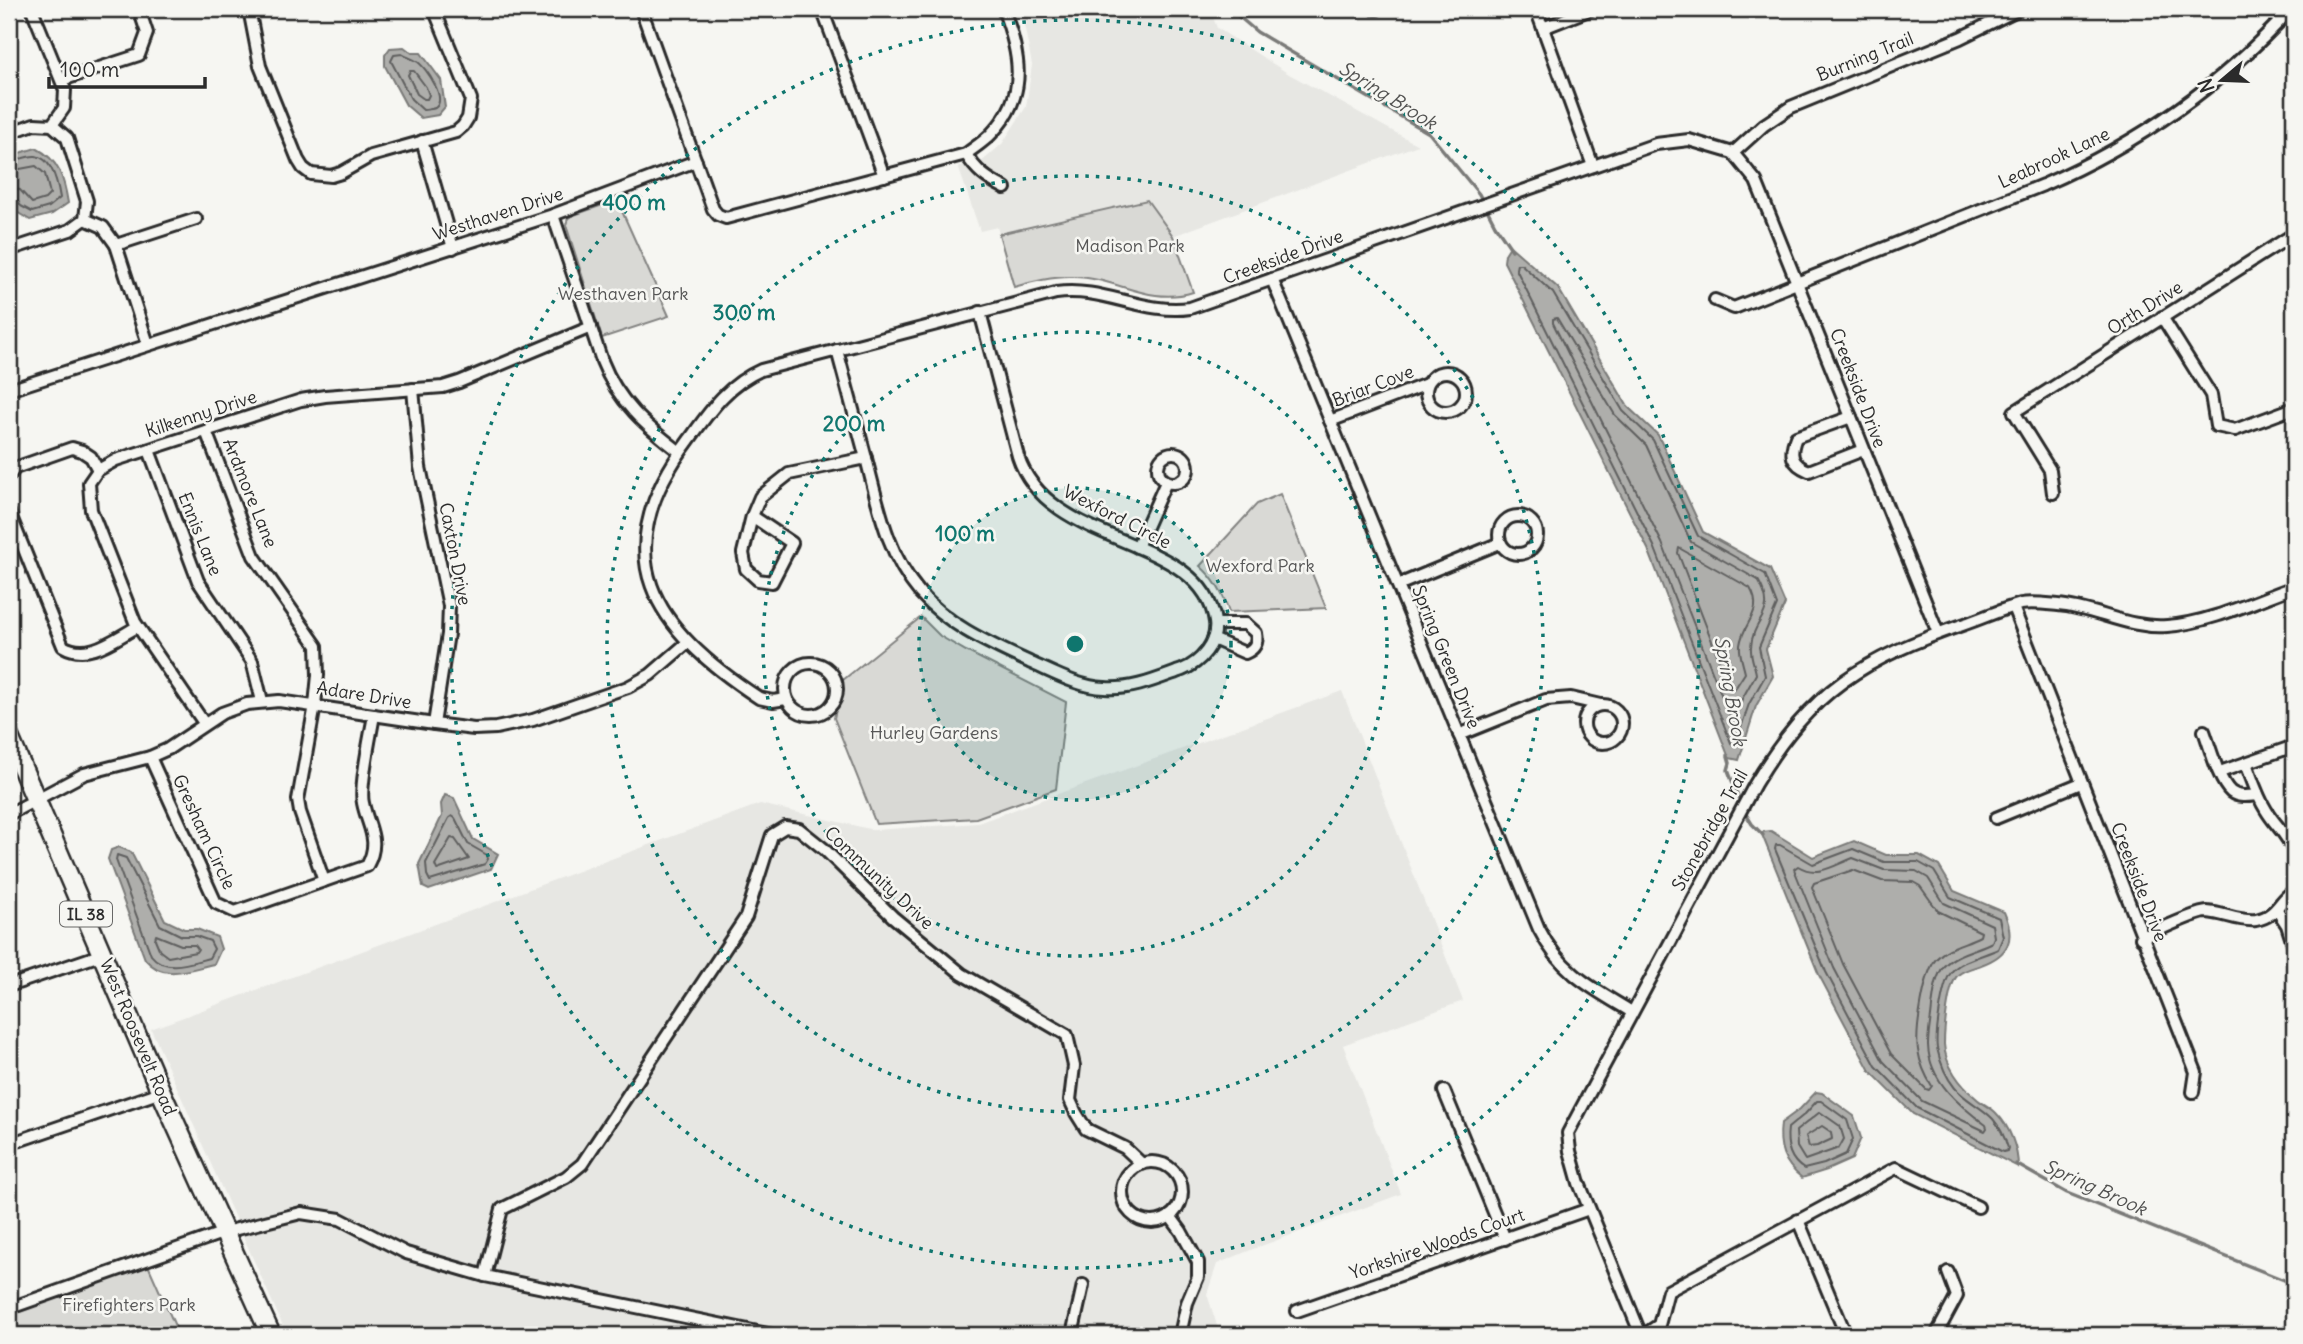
<svg xmlns="http://www.w3.org/2000/svg" width="2303" height="1344" font-family="Delius,sans-serif">
<style>
.built{fill:#e7e7e3}
.green{fill:#d9d9d5;stroke:#828280;stroke-width:2}
.water{fill:#aeaeab;stroke:#7a7a78;stroke-width:2}
.lines{fill:none;stroke-linecap:round;stroke-linejoin:round}
.shore{stroke:#5f5f5e;stroke-width:2}
.stream{stroke:#7a7a78;stroke-width:3.5}
.minor-casing{stroke:#2b2b2b;stroke-width:16}
.primary-casing{stroke:#2b2b2b;stroke-width:23}
.minor{stroke:#f6f6f2;stroke-width:10}
.primary{stroke:#f6f6f2;stroke-width:18}
.ring{fill:none;stroke:#0f766e;stroke-width:3.5;stroke-dasharray:3.5 7}
.labels{text-anchor:middle;stroke-width:5;stroke-linejoin:round;paint-order:stroke}
.shield{fill:#f6f6f2;stroke:#686867;stroke-width:2}
.shield-label{font-size:16px;font-weight:bold;fill:#2b2b2b}
.street-label{font-size:18px;fill:#2b2b2b;stroke:#f6f6f2}
.park-label{font-size:18px;fill:#565656;stroke:#f6f6f2}
.water-label{font-size:19px;font-style:italic;fill:#525251;stroke:#f6f6f2}
.centre{fill:#0f766e;stroke:#f6f6f2;stroke-width:3.5}
.ring-label{font-size:21px;text-anchor:middle;font-weight:bold;fill:#0f766e;stroke:#f6f6f2;stroke-width:5;stroke-linejoin:round;paint-order:stroke}
</style>
<rect width="100%" height="100%" fill="#f6f6f2"/>
<filter id="ink" filterUnits="userSpaceOnUse"><feTurbulence type="fractalNoise" baseFrequency=".0143" numOctaves="2"/><feDisplacementMap in="SourceGraphic" scale="14" xChannelSelector="R" yChannelSelector="G"/><feConvolveMatrix kernelMatrix="1 2 1 2 8 2 1 2 1" color-interpolation-filters="sRGB"/></filter>
<g filter="url(#ink)">
<g class="built">
<polygon points="1017,9 1210,9 1217,28 1289,74 1418,145 1173,236 1147,200 999,234 997,227 980,231 958,166 979,164 1002,144 1026,107 1032,65 1025,29"/>
<polygon points="1342,691 1463,1001 1343,1045 1401,1194 1253,1249 1217,1264 1207,1294 1220,1335 287,1335 151,1029 760,804 874,830 978,823"/>
</g>
<g class="green">
<polygon points="617,200 669,316 602,338 566,225 568,218 574,215"/>
<path d="M1147 200 1173 236 1193 292C1149 306 1115 277 1074 277 1054 276 1032 282 1014 287L999 234Z"/>
<path d="M1280 494 1326 608 1229 612C1223 593 1215 579 1200 566L1257 504Z"/>
<polygon points="921,617 940,636 966,651 1066,702 1056,789 976,818 876,824 834,718 843,680"/>
<polygon points="148,1265 179,1335 9,1335 9,1315"/>
</g>
<g class="water">
<polygon points="404,47 412,53 421,53 441,80 445,107 438,115 421,118 406,105 385,66 385,55 390,48"/>
<path d="M36 148C59 160 64 178 68 203L52 214 30 220 15 211 9 196V156Z"/>
<polygon points="1510,246 1558,288 1628,407 1658,435 1703,532 1770,569 1785,604 1766,649 1773,676 1756,706 1739,760 1729,758 1648,549 1504,262 1505,254"/>
<polygon points="445,795 454,798 473,839 498,854 491,869 429,890 423,887 419,864 442,816 441,804"/>
<path d="M1771 831 1813 857 1854 841 1886 855H1919L1939 866 1954 891 2004 912C2016 939 2009 955 1981 965 1973 968 1962 970 1957 976 1948 986 1944 1030 1944 1044 1945 1065 1960 1085 1976 1098 1982 1104 1991 1107 1997 1114 2010 1127 2018 1149 2018 1167L1913 1114 1870 1071 1819 975 1761 832Z"/>
<path d="M119 847 131 852 165 920 184 929H197L217 937 221 949 214 964C189 969 164 982 145 959L108 859 111 850Z"/>
<path d="M1816 1092 1822 1093 1854 1116 1861 1138 1852 1159 1827 1170 1802 1178C1783 1163 1778 1147 1781 1123L1800 1109Z"/>
</g>
<g class="lines">
<g class="shore">
<path d="M402 54C407 57 413 59 418 62 426 68 448 99 435 108 433 109 425 110 423 110L411 99 391 61 394 55Z"/>
<polygon points="410,71 414,71 426,87 429,95 427,99 424,99 417,94 408,75"/>
<path d="M9 162C17 161 28 155 36 156 53 159 58 185 60 198L49 207 32 212 21 206 15 197 9 196"/>
<polyline points="9,171 36,166 45,174 50,194 45,199 32,203 20,190 9,187"/>
<polygon points="1517,264 1521,264 1553,293 1623,411 1653,440 1698,536 1765,574 1777,605 1759,647 1765,676 1749,704 1735,745 1731,743 1654,546 1516,269"/>
<path d="M1557 318 1615 415 1646 445 1691 542 1758 580C1779 616 1753 616 1751 647 1750 656 1755 666 1756 674L1742 699 1734 718 1730 717 1662 543 1553 323V319Z"/>
<path d="M1679 548 1750 588C1765 613 1743 621 1740 645 1739 654 1743 664 1745 673L1734 690 1730 688 1678 553Z"/>
<polygon points="452,816 455,818 468,844 487,855 488,859 485,864 430,881 427,875 426,863 449,818"/>
<polygon points="451,838 455,839 469,859 437,870 435,865"/>
<path d="M1776 845H1780L1813 864 1853 849 1884 862H1918L1934 871 1950 897 1999 918 2003 937 1998 949C1984 956 1959 960 1950 974 1942 985 1935 1035 1937 1048 1940 1062 1946 1077 1955 1088 1966 1101 1982 1107 1993 1119 2000 1127 2005 1138 2008 1148L2007 1151 2003 1152 1917 1108 1876 1066 1826 972 1775 849Z"/>
<path d="M117 855 126 858 160 925 182 936H196L210 941 214 949 209 958C190 963 165 973 151 955L116 860Z"/>
<path d="M1853 858 1884 870 1916 871 1928 878 1944 903 1992 925 1994 937 1992 942C1977 950 1956 953 1944 966 1935 977 1934 994 1932 1007 1931 1020 1928 1033 1928 1045 1929 1081 1960 1106 1986 1125L1987 1128 1985 1131 1922 1101 1883 1061 1834 968 1794 869 1798 866C1818 878 1832 866 1853 858Z"/>
<path d="M1853 870 1882 881 1913 882 1920 886 1938 911 1981 932 1980 936C1965 944 1948 946 1936 959 1924 973 1915 1032 1918 1050 1920 1063 1925 1075 1932 1086L1929 1090 1926 1089 1891 1054 1843 964 1812 887 1814 883Z"/>
<polygon points="156,935 181,945 195,945 198,949 196,952 168,957 160,951 155,939"/>
<path d="M1817 1101H1821L1847 1120 1853 1139 1846 1154 1824 1164 1804 1169C1789 1160 1786 1144 1788 1128L1805 1114Z"/>
<polygon points="1820,1112 1840,1126 1844,1139 1839,1148 1805,1160 1797,1147 1796,1131"/>
<polygon points="1822,1126 1831,1132 1832,1139 1817,1146 1809,1147 1806,1136"/>
</g>
<g class="stream">
<polyline points="1230,9 1257,32 1429,133 1479,194 1495,225 1512,250"/>
<polyline points="1728,756 1730,763 1728,770 1741,804"/>
<polyline points="1744,811 1752,824 1763,835"/>
<polyline points="2016,1164 2067,1193 2294,1284"/>
<polyline points="9,1323 12,1327 32,1335"/>
</g>
<g class="minor-casing">
<g id="minor">
<polyline points="32,9 65,90 64,108 52,125"/>
<polyline points="249,9 260,66 298,160 303,168 311,174 331,176 341,173 371,156 456,132 463,126 468,118 471,99 434,9"/>
<path d="M641 9 713 209 718 215 726 218 966 154C975 147 985 141 992 133 1029 95 1020 53 1003 9"/>
<polyline points="822,9 884,176"/>
<polyline points="1374,9 1377,9"/>
<polyline points="1536,9 1593,166"/>
<polyline points="1543,28 1591,9"/>
<polyline points="62,80 139,55 147,33 139,9"/>
<polyline points="9,133 34,124 52,125 67,138 87,201 85,219 70,230 9,250"/>
<polyline points="422,141 453,248"/>
<polyline points="1733,153 1764,125 1791,107 1960,38 2019,9"/>
<path d="M966 154C976 171 987 179 1005 188"/>
<path d="M553 215 602 361C618 402 646 426 680 452"/>
<polyline points="85,219 103,227 116,245 196,219"/>
<polyline points="116,245 148,344"/>
<path d="M1272 279 1539 929C1561 973 1592 988 1632 1012"/>
<path d="M1715 300 1734 308 2043 185C2137 144 2222 85 2291 9"/>
<polyline points="2162,317 2211,395 2216,426 2235,430 2294,408"/>
<path d="M837 350C847 387 857 425 867 462 879 509 888 555 920 593 950 627 991 644 1031 663 1054 673 1079 687 1105 688 1133 690 1157 679 1182 670 1200 663 1218 643 1215 622 1203 533 1048 550 1018 456L980 312"/>
<circle cx="1446" cy="392" r="20"/>
<polyline points="413,389 420,467 449,606 448,634 434,724"/>
<polyline points="9,390 553,215 696,161"/>
<path d="M1851 417 1796 437C1789 454 1791 464 1809 471L1863 450"/>
<polyline points="1330,421 1427,384"/>
<polyline points="206,431 254,556 317,646 318,675 315,705 298,800 300,812 324,881"/>
<polyline points="149,450 198,581 252,661 262,701"/>
<circle cx="1173" cy="468" r="15"/>
<polyline points="9,476 15,468 72,448 82,451 91,457 98,470"/>
<polyline points="2053,493 2050,470 2014,412 2294,234"/>
<path d="M9 512 63 646C89 661 114 639 137 627"/>
<circle cx="1518" cy="535" r="19"/>
<polygon points="752,516 792,543 772,582 758,580 746,569 743,553"/>
<polyline points="752,516 760,497 789,474 866,458"/>
<polyline points="1137,547 1166,482"/>
<polyline points="1398,585 1500,543"/>
<polyline points="2013,607 2196,1072 2193,1092"/>
<path d="M1213 639 1245 653C1255 649 1258 643 1256 633L1246 624H1216"/>
<circle cx="811" cy="689" r="26"/>
<path d="M786 699 773 701 759 698C652 628 603 555 689 440 710 411 727 385 761 370L1056 293C1102 286 1144 315 1190 308L1656 144 1689 140 1733 153 1756 181 1938 633"/>
<circle cx="1603" cy="724" r="19"/>
<polyline points="204,723 135,622 91,510 89,483 98,470 116,460 301,400 325,396 443,387 459,382 591,327"/>
<path d="M2204 731C2210 747 2219 782 2231 792 2239 798 2249 796 2258 795"/>
<polyline points="1459,735 1546,700 1571,698 1601,705"/>
<path d="M150 757 216 903 235 912 367 866C381 840 368 828 363 803 359 788 371 733 374 715"/>
<path d="M2246 763C2252 779 2257 796 2266 810 2276 827 2287 833 2294 852"/>
<polyline points="2220,772 2294,746"/>
<polyline points="9,814 84,774 150,757 168,749 222,713 247,704 279,701 434,724 474,729 496,728 533,720 628,687 650,675 687,643"/>
<polyline points="1996,818 2081,783"/>
<polyline points="2277,910 2287,925 2294,947"/>
<path d="M2141 938C2154 932 2196 912 2207 912 2224 913 2239 922 2256 920 2278 916 2279 899 2294 891"/>
<polyline points="9,986 103,954"/>
<polyline points="1444,1091 1505,1239"/>
<polyline points="9,1144 161,1092"/>
<circle cx="1152" cy="1192" r="30"/>
<polyline points="1170,1216 1181,1231 1198,1262 1198,1277 1187,1303 1180,1335"/>
<polyline points="1798,1220 1846,1335"/>
<polyline points="16,1306 225,1232 301,1213 340,1219 406,1253 485,1276"/>
<polyline points="1297,1311 1589,1209"/>
<polyline points="773,1335 485,1276 502,1209 566,1177 582,1164 746,917 772,835 785,827 799,829 824,849 893,917 962,974 1067,1035 1074,1066 1070,1100 1076,1113 1086,1129 1125,1148 1142,1164"/>
<polyline points="1072,1335 1083,1285"/>
<path d="M1641 1335 1579 1183 1570 1151 1568 1133 1755 784C1812 689 1863 659 1965 624 1983 618 2002 609 2021 604 2032 602 2047 604 2058 605 2096 608 2128 629 2167 626 2209 623 2255 601 2294 587"/>
<polyline points="1644,1335 1659,1325 1668,1291 1896,1168 1978,1207"/>
<polyline points="1936,1335 1957,1296 1948,1272"/>
</g>
</g>
<g class="primary-casing">
<polyline id="primary" points="9,737 161,1092 271,1335"/>
</g>
<use href="#minor" class="minor"/>
<use href="#primary" class="primary"/>
</g>
</g>
<circle cx="1075" cy="644" r="156" fill="#0f766e" fill-opacity=".12"/>
<g class="ring">
<circle cx="1075" cy="644" r="156"/>
<circle cx="1075" cy="644" r="312"/>
<circle cx="1075" cy="644" r="468"/>
<circle cx="1075" cy="644" r="624"/>
</g>
<g class="labels">
<rect class="shield" x="60" y="901.5" width="52" height="25" rx="5"/>
<g class="shield-label">
<text x="86" y="920">IL 38</text>
</g>
<g class="street-label">
<text transform="translate(1865 57) rotate(-22)" y="6">Burning Trail</text>
<text transform="translate(2054 158) rotate(-25)" y="6">Leabrook Lane</text>
<text transform="translate(498 214) rotate(-18)" y="6">Westhaven Drive</text>
<text transform="translate(1283 257) rotate(-20)" y="6">Creekside Drive</text>
<text transform="translate(2145 308) rotate(-32)" y="6">Orth Drive</text>
<text transform="translate(1373 386) rotate(-21)" y="6">Briar Cove</text>
<text transform="translate(1858 388) rotate(69)" y="6">Creekside Drive</text>
<text transform="translate(201 414) rotate(-18)" y="6">Kilkenny Drive</text>
<text transform="translate(250 493) rotate(68)" y="6">Ardmore Lane</text>
<text transform="translate(1117 517) rotate(27)" y="6">Wexford Circle</text>
<text transform="translate(200 534) rotate(68)" y="6">Ennis Lane</text>
<text transform="translate(455 554) rotate(79)" y="6">Caxton Drive</text>
<text transform="translate(1446 657) rotate(68)" y="6">Spring Green Drive</text>
<text transform="translate(364 695) rotate(9)" y="6">Adare Drive</text>
<text transform="translate(1710 830) rotate(-61)" y="6">Stonebridge Trail</text>
<text transform="translate(204 832) rotate(65)" y="6">Gresham Circle</text>
<text transform="translate(879 878) rotate(43)" y="6">Community Drive</text>
<text transform="translate(2139 882) rotate(69)" y="6">Creekside Drive</text>
<text transform="translate(138 1037) rotate(67)" y="6">West Roosevelt Road</text>
<text transform="translate(1437 1244) rotate(-19)" y="6">Yorkshire Woods Court</text>
</g>
<g class="park-label">
<text x="1130" y="252">Madison Park</text>
<text x="623" y="300">Westhaven Park</text>
<text x="1260" y="572">Wexford Park</text>
<text x="934" y="739">Hurley Gardens</text>
<text x="129" y="1311">Firefighters Park</text>
</g>
<g class="water-label">
<text transform="translate(1388 95) rotate(32)" y="7">Spring Brook</text>
<text transform="translate(1731 691) rotate(80)" y="7">Spring Brook</text>
<text transform="translate(2095 1187) rotate(24)" y="7">Spring Brook</text>
</g>
</g>
<circle cx="1075" cy="644" r="10" class="centre"/>
<g class="ring-label">
<text x="634" y="210">400 m</text>
<text x="744" y="320">300 m</text>
<text x="854" y="431">200 m</text>
<text x="965" y="541">100 m</text>
</g>
<rect width="2303" height="1344" fill="none" stroke="#f6f6f2" stroke-width="35"/>
<rect x="18" y="18" width="2268" height="1309" fill="none" stroke="#2b2b2b" stroke-width="2.5" filter="url(#ink)"/>
<g transform="translate(2222 80) rotate(251)" stroke="#f6f6f2" stroke-width="5" paint-order="stroke">
<path d="M0-5L12 26L0 18L-12 26Z" fill="#2b2b2b"/>
<text y="-10" font-size="19" font-weight="bold" text-anchor="middle" fill="#2b2b2b">N</text>
</g>
<path d="M49 77v10h156v-10" fill="none" stroke="#2b2b2b" stroke-width="3.5"/>
<text x="60" y="77" font-size="21" fill="#2b2b2b" stroke="#f6f6f2" stroke-width="5" paint-order="stroke">100 m</text>
</svg>
